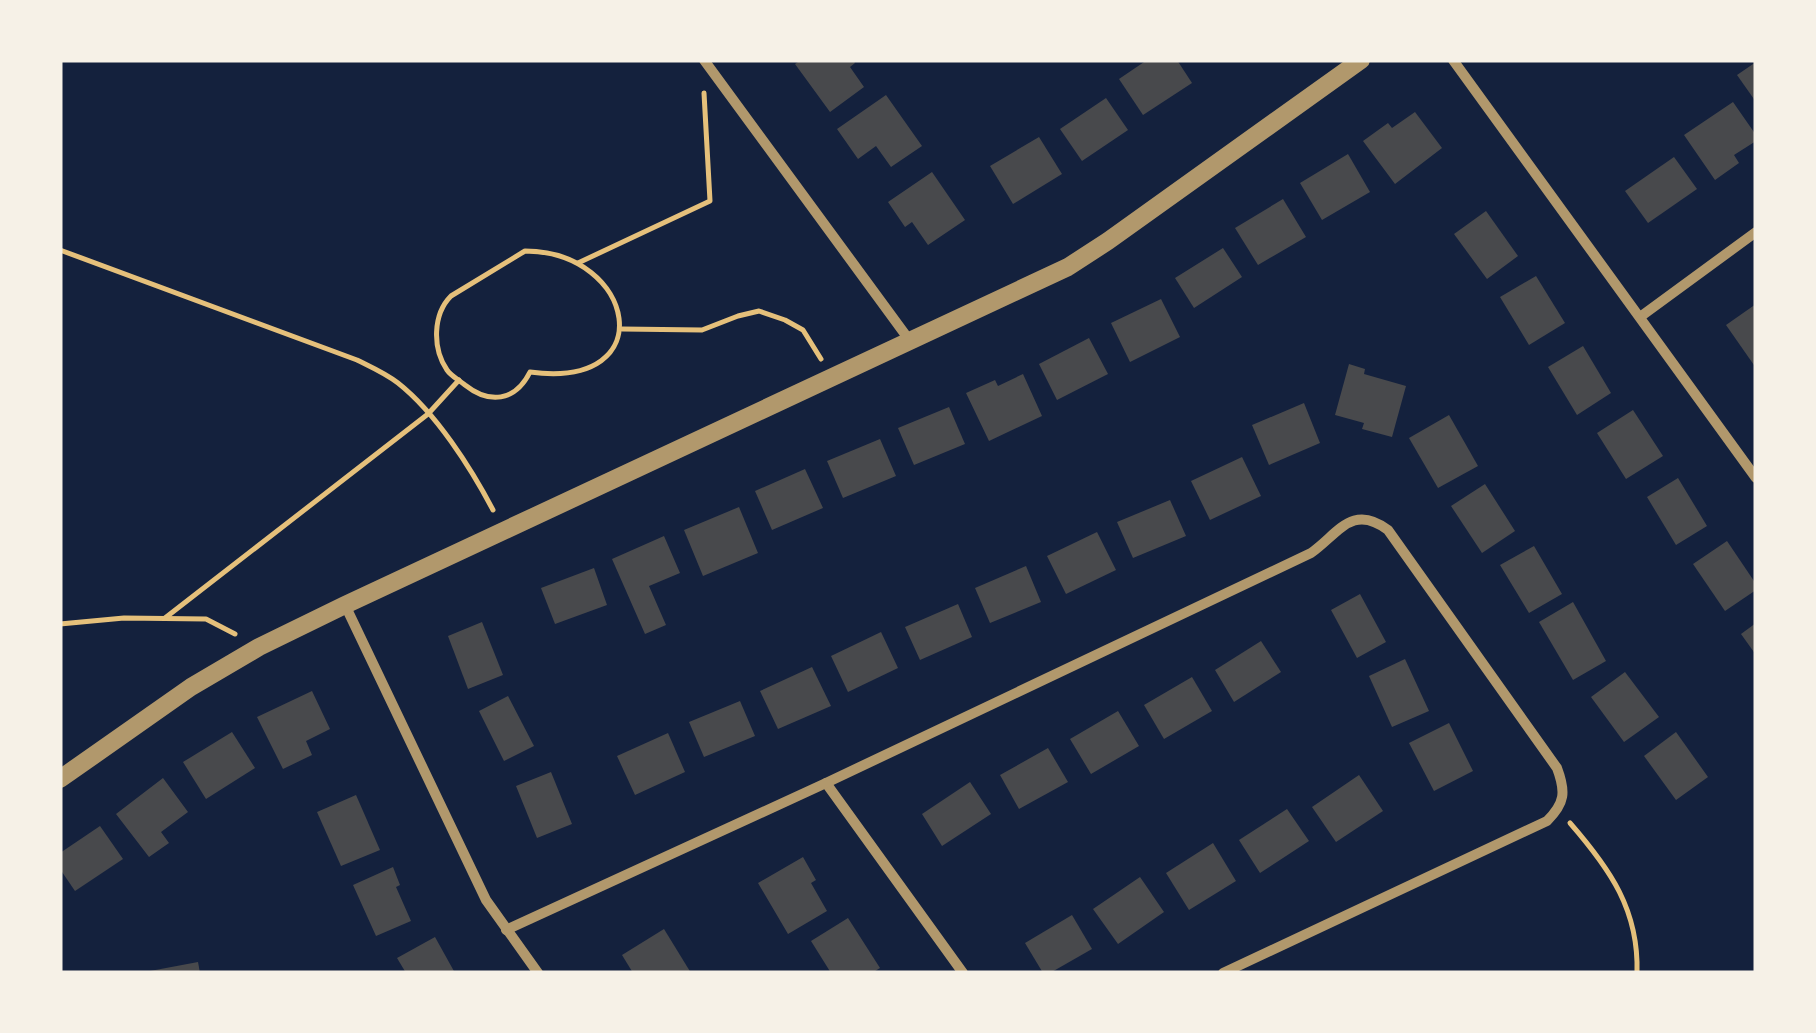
<svg xmlns="http://www.w3.org/2000/svg" width="1816" height="1033" font-family="Figtree,sans-serif">
<style>
.building{fill:#48494c}
.lines{fill:none;stroke-linecap:round;stroke-linejoin:round}
.path{stroke:#e5c07b;stroke-width:5}
.minor{stroke:#b1986c;stroke-width:10}
.tertiary{stroke:#b1986c;stroke-width:18}
</style>
<rect width="100%" height="100%" fill="#14213d"/>
<g class="building">
<polygon points="801,60 853,60 855,63 850,67 864,87 830,112 795,64"/>
<polygon points="1147,60 1177,60 1192,83 1143,115 1119,79"/>
<polygon points="1756,62 1756,102 1737,75"/>
<polygon points="886,95 922,146 891,167 876,146 858,159 837,129"/>
<polygon points="1106,98 1128,130 1082,161 1060,129"/>
<polygon points="1733,102 1756,135 1756,141 1734,155 1739,163 1715,180 1684,135"/>
<polygon points="1415,112 1442,148 1395,184 1363,141 1388,123 1392,128"/>
<polygon points="1039,137 1062,174 1013,204 990,166"/>
<polygon points="1348,154 1370,192 1322,220 1300,183"/>
<polygon points="1674,157 1697,189 1648,223 1625,191"/>
<polygon points="932,172 965,220 928,245 912,222 905,227 888,202"/>
<polygon points="1283,199 1306,237 1258,265 1235,228"/>
<polygon points="1486,211 1518,256 1487,279 1454,234"/>
<polygon points="1223,248 1242,277 1194,308 1175,278"/>
<polygon points="1536,276 1565,323 1529,345 1500,297"/>
<polygon points="1161,299 1180,337 1130,362 1111,323"/>
<polygon points="1756,304 1756,368 1726,325"/>
<polygon points="1089,338 1108,374 1057,400 1039,364"/>
<polygon points="1583,346 1611,393 1577,415 1548,367"/>
<polygon points="1349,364 1365,369 1364,374 1406,386 1392,437 1362,429 1364,423 1335,415"/>
<polygon points="1023,374 1042,416 989,441 966,393 995,380 998,386"/>
<polygon points="1304,403 1320,443 1269,465 1252,425"/>
<polygon points="949,407 965,444 914,465 898,428"/>
<polygon points="1633,410 1663,456 1626,479 1597,433"/>
<polygon points="1449,415 1478,466 1438,488 1409,438"/>
<polygon points="880,439 896,476 843,498 827,461"/>
<polygon points="1242,457 1261,496 1210,520 1191,481"/>
<polygon points="805,469 823,508 772,530 755,491"/>
<polygon points="1678,478 1707,526 1676,545 1647,497"/>
<polygon points="1485,484 1515,531 1482,553 1451,506"/>
<polygon points="1170,500 1186,536 1133,558 1117,522"/>
<polygon points="739,507 758,553 703,576 684,530"/>
<polygon points="1097,532 1116,570 1066,594 1047,556"/>
<polygon points="664,536 680,573 649,586 666,625 645,634 612,559"/>
<polygon points="1727,541 1756,584 1756,590 1725,611 1693,564"/>
<polygon points="1534,546 1562,594 1529,613 1500,565"/>
<polygon points="1026,566 1041,602 990,623 975,588"/>
<polygon points="594,568 607,605 555,624 541,588"/>
<polygon points="1360,594 1386,642 1357,658 1331,610"/>
<polygon points="1573,602 1606,661 1573,680 1539,622"/>
<polygon points="958,604 972,637 920,660 905,627"/>
<polygon points="482,622 503,675 468,689 448,636"/>
<polygon points="1756,623 1756,655 1741,634"/>
<polygon points="881,632 898,668 848,692 831,656"/>
<polygon points="1261,641 1281,672 1234,702 1215,670"/>
<polygon points="1405,659 1429,711 1392,727 1369,676"/>
<polygon points="812,667 831,706 778,729 760,691"/>
<polygon points="1625,672 1659,717 1624,742 1591,697"/>
<polygon points="1192,677 1212,711 1164,739 1144,705"/>
<polygon points="312,691 330,729 306,741 312,755 283,769 257,717"/>
<polygon points="508,696 534,746 504,761 479,711"/>
<polygon points="740,701 755,736 704,757 689,722"/>
<polygon points="1118,711 1139,746 1091,774 1070,739"/>
<polygon points="1449,723 1473,771 1434,791 1409,743"/>
<polygon points="232,732 255,768 206,799 183,762"/>
<polygon points="1676,732 1708,777 1676,800 1644,756"/>
<polygon points="668,733 685,772 635,795 617,756"/>
<polygon points="1048,748 1068,782 1019,809 1000,775"/>
<polygon points="551,772 572,824 537,838 516,786"/>
<polygon points="1359,775 1383,811 1336,842 1312,807"/>
<polygon points="163,778 188,812 161,832 169,843 149,857 116,814"/>
<polygon points="970,782 991,814 942,846 922,814"/>
<polygon points="356,795 380,850 341,866 317,812"/>
<polygon points="1287,809 1309,841 1260,873 1239,840"/>
<polygon points="100,826 123,859 75,891 60,869 60,853"/>
<polygon points="1213,843 1236,881 1189,910 1166,873"/>
<polygon points="803,857 816,880 811,883 827,911 788,934 758,883"/>
<polygon points="393,867 400,885 396,887 411,921 376,936 353,885"/>
<polygon points="1140,877 1164,912 1118,944 1093,909"/>
<polygon points="1072,915 1092,949 1050,973 1043,973 1025,943"/>
<polygon points="848,918 880,968 872,973 831,973 811,941"/>
<polygon points="664,929 691,973 633,973 622,955"/>
<polygon points="435,937 455,973 406,973 397,958"/>
<polygon points="198,962 200,973 150,973 150,971"/>
</g>
<g class="lines">
<g class="path">
<path d="M60 250 357 360C371 367 385 373 398 383 436 413 471 468 493 510"/>
<path d="M525 251C635 251 664 390 530 372 515 402 489 404 465 385 459 380 451 376 447 370 432 348 433 314 451 296Z"/>
<polyline points="578,263 710,201 704,93"/>
<polyline points="622,329 702,330 738,316 759,311 785,320 803,330 821,359"/>
<polyline points="165,618 428,414 459,380"/>
<polyline points="60,624 124,618 206,619 235,634"/>
<path d="M1570 823C1610 869 1639 910 1637 973"/>
</g>
<g class="minor">
<polyline points="704,60 910,341"/>
<polyline points="1453,60 1756,478"/>
<polyline points="1640,317 1756,232"/>
<polyline points="345,605 486,900 538,973"/>
<polyline points="826,783 963,973"/>
<path d="M506 930 826 783 1311 553C1338 534 1352 503 1388 530L1557 768C1566 792 1565 803 1547 821L1223 973"/>
</g>
<polyline class="tertiary" points="60,779 191,687 259,647 345,605 1068,267 1108,241 1361,60"/>
</g>
<rect width="1816" height="1033" fill="none" stroke="#f6f1e7" stroke-width="125"/>
</svg>
